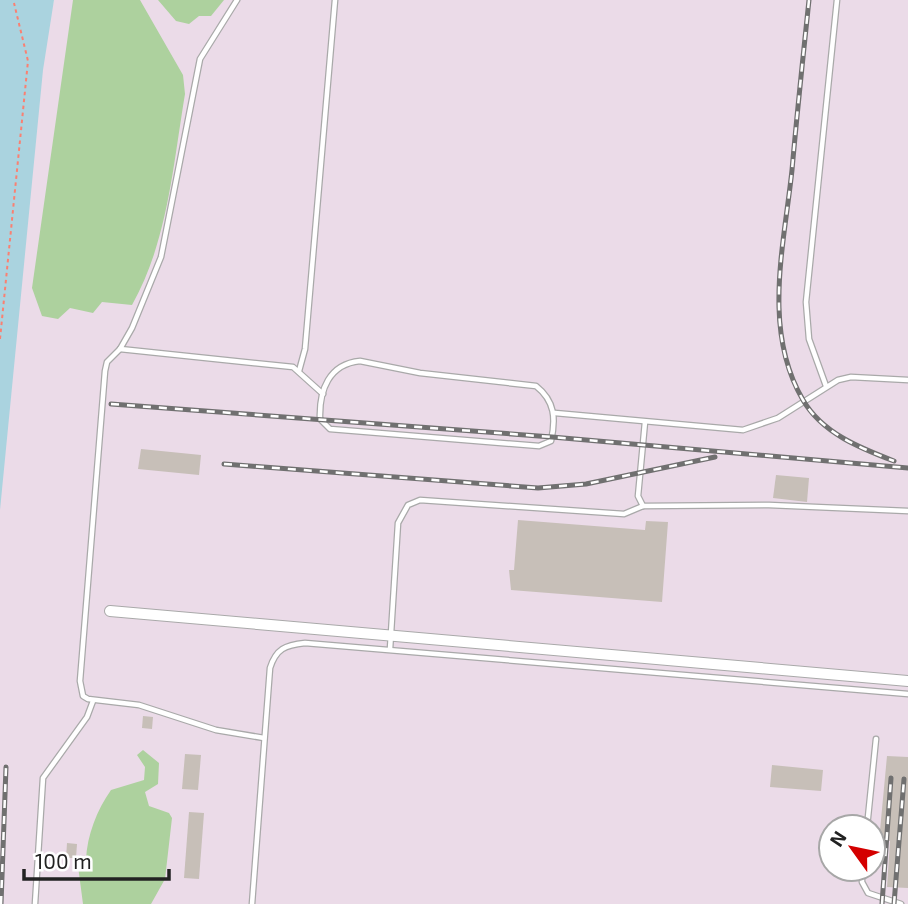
<svg xmlns="http://www.w3.org/2000/svg" width="908" height="904" font-family="'Exo 2',sans-serif">
<style>
.industrial{fill:#ebdbe8;fill-rule:evenodd}
.forest{fill:#add19e}
.water{fill:#aad3df}
.building{fill:#c7bfb8}
.lines{fill:none;stroke-linecap:round;stroke-linejoin:round}
.service-casing{stroke:#a9a9a9;stroke-width:7}
.minor-casing{stroke:#a9a9a9;stroke-width:12}
.path{stroke:#fa8072;stroke-width:2;stroke-dasharray:3.5 3.5;stroke-linecap:butt}
.service{stroke:#fff;stroke-width:4.5}
.minor{stroke:#fff;stroke-width:10}
.rail-casing{stroke:#707070;stroke-width:5}
.rail{stroke:#fff;stroke-width:2.5;stroke-dasharray:8;stroke-linecap:butt}
</style>
<rect width="100%" height="100%" fill="#f2efe9"/>
<path class="industrial" d="M54 0H908V904H0V260ZM831 827H873V869H831Z"/>
<g class="forest">
<path d="M73 0H140L183 75 185 94C173 165 168 241 132 305L102 302 93 313 70 308 58 319 42 316 32 288Z"/>
<polygon points="158,0 224,0 211,16 199,16 189,24 176,21"/>
<path d="M143 750 159 763 158 784 145 792 149 806 169 813 172 818 165 879 151 904H83L78 866 86 860C87 835 97 810 111 790L144 780 145 767 137 755Z"/>
</g>
<polygon class="water" points="0,0 54,0 43,70 0,510"/>
<g class="building">
<polygon points="141,449 201,455 199,475 138,469"/>
<polygon points="776,475 809,478 807,502 773,498"/>
<polygon points="518,520 645,530 646,521 668,522 662,602 511,590 509,570 514,570"/>
<polygon points="143,716 153,717 152,729 142,728"/>
<polygon points="185,754 201,755 198,790 182,789"/>
<polygon points="887,756 908,757 908,888 887,887 890,841 879,841"/>
<polygon points="772,765 823,770 821,791 770,787"/>
<polygon points="189,812 204,813 199,879 184,878"/>
<polygon points="67,843 77,844 76,858 66,858"/>
</g>
<g class="lines">
<g class="service-casing">
<g id="service">
<polyline points="237,0 200,59 161,257 132,328 120,349 107,362 105,371 80,681 83,696 88,699 139,705 216,730 264,738"/>
<polyline points="120,349 293,367 323,394"/>
<path d="M360 361 420 373 536 386C555 401 556 419 551 441L539 446 330 429 320 419C319 390 329 364 360 361Z"/>
<polyline points="299,371 305,349 335,0"/>
<polyline points="826,386 809,339 806,302 837,0"/>
<polyline points="555,413 743,430 778,418 838,380 851,377 908,380"/>
<polyline points="643,506 638,496 645,422"/>
<polyline points="390,649 398,523 408,505 420,500 624,514 643,506 769,505 908,511"/>
<polyline points="867,827 876,739"/>
<polyline points="862,869 862,882 868,893 901,904"/>
<polyline points="35,904 43,778 87,717 93,701"/>
<path d="M252 904 270 668C276 649 285 645 305 643L908 694"/>
</g>
</g>
<g class="minor-casing">
<polyline id="minor" points="110,611 908,681"/>
</g>
<polyline class="path" points="0,339 28,61 14,3"/>
<use href="#service" class="service"/>
<use href="#minor" class="minor"/>
<g class="rail-casing">
<g id="rail">
<path d="M809 0C803 57 797 113 792 170 784 246 762 330 803 400 822 433 860 448 894 461"/>
<polyline points="111,404 552,437 908,468"/>
<polyline points="224,464 538,488 586,484 715,457"/>
<polyline points="1,904 6,767"/>
<polyline points="882,904 891,778"/>
<polyline points="894,904 904,779"/>
</g>
</g>
<use href="#rail" class="rail"/>
</g>
<g transform="translate(852 848) rotate(303)"><circle r="33" fill="#ffffff" stroke="#a7a7a7" stroke-width="2"/>
<path d="M0-5L12 26L0 18L-12 26Z" fill="#d40000"/>
<text y="-10" font-size="19" font-weight="bold" text-anchor="middle" fill="#222222">N</text>
</g>
<path d="M24 869v10h145v-10" fill="none" stroke="#222222" stroke-width="3.5"/>
<text x="35" y="869" font-size="21" fill="#222222" stroke="#ffffff" stroke-width="5" paint-order="stroke">100 m</text>
</svg>
